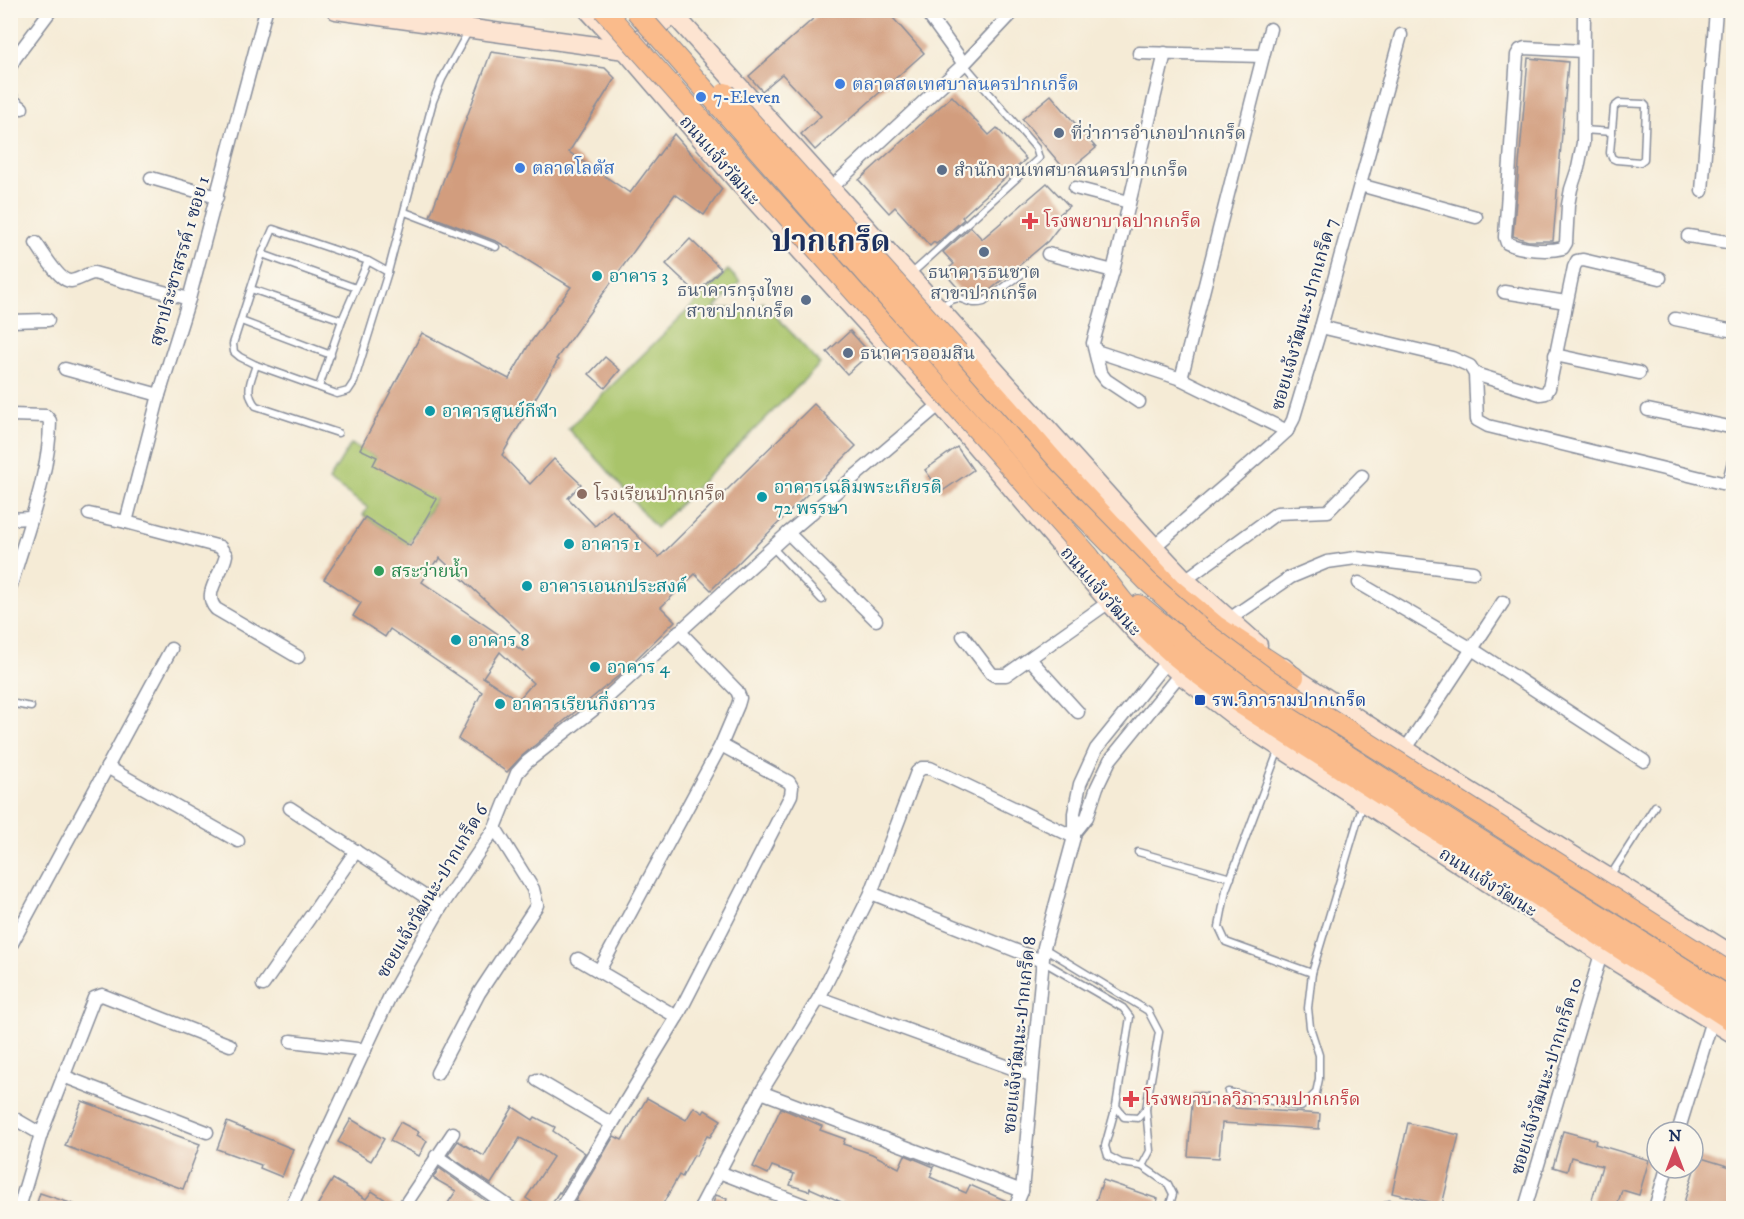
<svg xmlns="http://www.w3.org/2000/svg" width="1744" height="1219" font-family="'IM FELL DW Pica','Noto Serif Thai',serif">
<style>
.green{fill:#a9c46a;stroke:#627a64;stroke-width:1.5}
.building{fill:#d29d7e;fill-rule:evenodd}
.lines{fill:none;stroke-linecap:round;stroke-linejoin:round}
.lane-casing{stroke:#888d9a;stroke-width:9}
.street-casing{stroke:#888d9a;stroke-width:15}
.secondary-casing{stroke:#888d9a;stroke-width:21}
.primary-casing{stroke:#888d9a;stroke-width:22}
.lane{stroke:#fff;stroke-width:6}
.street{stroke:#fff;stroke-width:12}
.secondary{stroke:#fde4d1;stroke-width:18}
.primary{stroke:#fabb8b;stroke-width:20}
.primary-bridge-casing{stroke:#888d9a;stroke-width:22;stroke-linecap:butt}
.primary-bridge{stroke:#fabb8b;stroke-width:20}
.shop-dot{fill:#3f7fe0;stroke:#fbf7ec;stroke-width:2}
.service-dot{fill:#5c6f8a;stroke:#fbf7ec;stroke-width:2}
.health-dot{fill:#e0444e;stroke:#fbf7ec;stroke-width:2}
.culture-dot{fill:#0f9aa8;stroke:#fbf7ec;stroke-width:2}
.education-dot{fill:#8d6e63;stroke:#fbf7ec;stroke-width:2}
.leisure-dot{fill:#2e9e5b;stroke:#fbf7ec;stroke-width:2}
.transit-dot{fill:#1a4fb4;stroke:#fbf7ec;stroke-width:2}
.labels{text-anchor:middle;stroke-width:4.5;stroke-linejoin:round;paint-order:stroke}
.shop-label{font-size:18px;fill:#366cbe;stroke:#fbf7ec;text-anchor:start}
.service-label{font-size:18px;fill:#4e5e75;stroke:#fbf7ec;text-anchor:start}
.street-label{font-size:18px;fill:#1b2f5e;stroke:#fbf7ec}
.health-label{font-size:18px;fill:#be3a42;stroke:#fbf7ec;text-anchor:start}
.culture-label{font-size:18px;fill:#0d838f;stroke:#fbf7ec;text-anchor:start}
.education-label{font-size:18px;fill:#785e54;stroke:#fbf7ec;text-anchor:start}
.leisure-label{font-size:18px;fill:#27864d;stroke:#fbf7ec;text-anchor:start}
.transit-label{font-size:18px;fill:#164399;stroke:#fbf7ec;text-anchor:start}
.town-label{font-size:30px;font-weight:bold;fill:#1b2f5e;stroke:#fbf7ec}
</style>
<rect width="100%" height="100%" fill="#fbf7ec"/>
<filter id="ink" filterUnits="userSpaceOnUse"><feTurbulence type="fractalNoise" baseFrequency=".0167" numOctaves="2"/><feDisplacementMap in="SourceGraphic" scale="12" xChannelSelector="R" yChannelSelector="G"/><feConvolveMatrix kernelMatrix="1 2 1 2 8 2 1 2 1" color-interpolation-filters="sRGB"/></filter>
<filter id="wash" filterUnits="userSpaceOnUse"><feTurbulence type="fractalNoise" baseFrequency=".008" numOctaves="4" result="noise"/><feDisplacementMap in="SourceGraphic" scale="24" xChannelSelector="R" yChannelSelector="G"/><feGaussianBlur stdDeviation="1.35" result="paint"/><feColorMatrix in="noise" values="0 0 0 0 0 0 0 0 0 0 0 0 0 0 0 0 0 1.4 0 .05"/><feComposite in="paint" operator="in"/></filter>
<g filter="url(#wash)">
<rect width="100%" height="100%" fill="#f5ebd6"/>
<g class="green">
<polygon points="728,270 740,282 714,309 738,308 749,315 763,302 820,364 656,528 603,465 568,429"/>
<polygon points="351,444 442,490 408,545 363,515 368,508 329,480"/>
</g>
<g id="blocks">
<g class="building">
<polygon points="823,10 886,10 924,53 815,150 801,134 821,116 782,74 762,91 749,76"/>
<path d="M491 52 605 68 615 78 569 152 630 193 674 134 722 189 704 215 675 194 556 359 558 360 502 455 530 484 554 459 581 484 568 498 595 526 612 510 659 557 814 404 856 446 711 590 695 574 661 607 675 621 623 672 522 756 507 772 458 739 482 692 390 629 385 637 353 616 361 603 324 579 365 517 410 546 437 499 373 465 377 457 360 449 422 333 509 379 530 343 571 287 498 242 430 216ZM440 558 530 642 523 651 422 582 436 561 438 562ZM500 652 533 683 518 700 483 677Z"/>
<polygon points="1528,58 1568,62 1553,241 1528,241 1513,236"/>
<polygon points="1051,95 1096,148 1067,172 1022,119"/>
<polygon points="952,96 989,135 997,128 1026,159 962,217 964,219 936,244 934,242 930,246 895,207 889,213 859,180"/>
<polygon points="1047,183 1069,206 1055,218 1061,224 1048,241 982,297 972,297 963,294 944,272 954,264 943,252 971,227 982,239"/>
<polygon points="690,239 721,269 697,293 666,264"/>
<polygon points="850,331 870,353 847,374 827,352"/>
<polygon points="605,357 620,370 605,388 589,374"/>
<polygon points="957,447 973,470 941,492 925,470"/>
<polygon points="1193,1092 1207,1093 1206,1104 1235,1106 1235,1108 1320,1114 1319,1129 1222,1123 1219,1158 1188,1156"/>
<polygon points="647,1098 686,1120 694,1107 703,1113 705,1110 721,1120 710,1137 707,1136 696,1156 694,1155 682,1177 679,1175 660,1209 588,1209 575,1201 614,1136 622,1140"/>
<polygon points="82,1101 200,1144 183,1189 65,1146"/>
<polygon points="513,1107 533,1120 535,1117 555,1127 553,1131 585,1153 560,1193 559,1192 548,1209 542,1209 526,1198 553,1157 543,1150 520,1138 491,1184 448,1155 458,1141 484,1156"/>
<polygon points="781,1108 822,1126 820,1130 845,1139 843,1144 872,1154 899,1168 905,1155 934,1167 930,1177 966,1193 970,1185 1009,1202 1007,1209 857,1209 810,1188 809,1191 790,1185 794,1174 772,1166 768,1174 753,1167"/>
<polygon points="351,1119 384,1139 371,1161 338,1142"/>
<polygon points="227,1122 293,1149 282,1177 260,1168 261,1165 217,1149"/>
<polygon points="400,1122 419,1132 417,1135 427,1141 419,1156 390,1141"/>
<polygon points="1408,1123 1459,1135 1442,1205 1392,1193"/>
<polygon points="1563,1131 1596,1140 1595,1144 1649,1160 1639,1195 1622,1190 1616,1209 1599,1209 1590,1206 1602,1166 1571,1157 1567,1171 1553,1167"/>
<polygon points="1698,1157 1734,1168 1734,1209 1682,1209"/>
<polygon points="439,1168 497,1209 444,1209 456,1191 433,1178"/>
<polygon points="333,1179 366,1199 372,1191 395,1206 395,1209 315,1209"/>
<polygon points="1103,1180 1158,1199 1154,1209 1093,1209"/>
<polygon points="40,1193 79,1206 78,1209 35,1209"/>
<polygon points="716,1195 727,1199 724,1209 711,1209"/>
</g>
</g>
</g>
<g filter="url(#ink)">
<use href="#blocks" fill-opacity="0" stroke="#888d9a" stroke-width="1.5"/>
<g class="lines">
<g class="lane-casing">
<g id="lane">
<polygon points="1619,103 1644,104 1646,106 1644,159 1640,162 1616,160 1612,158 1610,153 1614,107"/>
<polyline points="1583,130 1612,132"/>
<polyline points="405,212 496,247"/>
<polyline points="262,254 356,288"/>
<polyline points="910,275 1039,158 1036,148 964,64"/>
<polyline points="251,289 342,320"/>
<path d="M939 308C967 287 960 308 984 302L1026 271"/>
<polyline points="241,321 331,355"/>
<polyline points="256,365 337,394 348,391 354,382 388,272"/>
<polyline points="319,387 342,320 368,261 388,272 433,101 442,79 468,32"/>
<path d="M338 433 256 406C244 392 251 380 256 365L240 357 234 352 233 344 262 254 273 229 368 261"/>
<polyline points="772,547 822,600"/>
<polyline points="10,703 31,707"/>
<polyline points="1279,749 1226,890 1219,927 1226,942 1312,973"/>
<polyline points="1138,852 1231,878"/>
<polyline points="1610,876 1655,806"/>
<polyline points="1044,948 1148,1011 1159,1032 1146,1109 1150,1151 1142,1166"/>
<polyline points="1042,961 1123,1008 1130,1017 1116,1106 1105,1146 1108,1156 1121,1163 1142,1166 1168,1184 1173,1194 1169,1208"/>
<polyline points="1228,1092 1301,1107 1316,1093 1319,1079 1319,1055 1310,1027 1308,1008 1312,973 1363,803"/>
<polyline points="1116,1106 1124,1117 1138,1118 1146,1109"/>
</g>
</g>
<g class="street-casing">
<g id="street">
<polyline points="925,10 964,64"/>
<path d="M1583 51 1525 48 1520 50 1517 55 1505 237 1507 243C1521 250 1548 252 1563 248L1566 243 1568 205 1571 189 1578 168 1583 143 1584 10"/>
<polyline points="1139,53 1263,56"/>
<polyline points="10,67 15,58 51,10"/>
<polyline points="10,94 13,101 22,108"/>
<polyline points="151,178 217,197"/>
<polyline points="1360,185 1476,217"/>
<polyline points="831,188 964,64 1015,10"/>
<polyline points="1075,188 1129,202"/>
<polyline points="1702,191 1716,10"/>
<polyline points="1688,236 1734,243"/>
<path d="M36 243C42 252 60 282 71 281 79 280 86 274 94 273L189 299"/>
<polyline points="1048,254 1113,271"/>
<polyline points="1504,292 1566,302"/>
<polyline points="1675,319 1734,331"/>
<polyline points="10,321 48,320"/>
<polyline points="1321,327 1452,358 1470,366 1475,374 1477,420 1488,426 1734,486"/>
<polyline points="1096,351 1181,379 1287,431"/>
<polyline points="1555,355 1639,373"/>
<polyline points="65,369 159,395"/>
<polyline points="1475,374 1540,394 1546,393 1549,388 1574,267 1577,261 1583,260 1660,278"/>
<polyline points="1181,379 1270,29"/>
<polyline points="1139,402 1106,380 1100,372 1093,343 1113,271 1165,53"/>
<polyline points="1648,410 1734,428"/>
<path d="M10 415 46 416 50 421C50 474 26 533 11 585"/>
<polyline points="1728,484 1734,462"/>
<path d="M89 514 126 522 220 547 226 555C223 574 201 593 216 609L298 657"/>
<polyline points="10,519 30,518"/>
<polyline points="126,522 159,395 189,299 266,10"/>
<polyline points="788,533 876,620"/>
<polyline points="1154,547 1275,442 1287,431 1293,420 1321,327 1401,35"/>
<polyline points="1185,580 1277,513 1328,511 1362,476"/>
<polyline points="1359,583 1472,649 1644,761"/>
<polyline points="1228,620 1291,577 1327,562 1356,558 1473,572"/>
<polyline points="963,636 991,673 994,675 1006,675 1109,602"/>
<polyline points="1030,659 1078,712"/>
<polyline points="1405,750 1503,602"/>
<polyline points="107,767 238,841"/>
<polyline points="290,808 441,907"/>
<polyline points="1075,832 1087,817 1097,787 1110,760 1180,674"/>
<polyline points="871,893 1042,961"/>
<polyline points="10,947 171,649"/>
<polyline points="578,959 677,1017"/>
<polyline points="599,971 721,745 738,705 740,698 737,691 679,631"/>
<polyline points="263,985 356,851"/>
<polyline points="819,998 1031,1075"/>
<polyline points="291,1041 365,1050"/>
<polyline points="437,1073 479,993 537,905 533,889 495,828"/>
<polyline points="63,1076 207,1132"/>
<polyline points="537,1080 612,1124"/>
<polyline points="761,1092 1022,1191"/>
<polyline points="10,1116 41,1134"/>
<polyline points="1678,1132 1712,1020"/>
<polyline points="436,1156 511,1208"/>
<polyline points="719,1172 812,1208"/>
<polyline points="19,1208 41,1134 94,998 102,995 230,1045"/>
<polyline points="291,1208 390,996 441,907 495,828 517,773 527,762 598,706 788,533 940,404"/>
<polyline points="403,1208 453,1133"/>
<polyline points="561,1208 677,1017 791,795 792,787 789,782 721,745"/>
<polyline points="700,1208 761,1092 819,998 871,893 917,772 922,768 930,768 1074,837"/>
<polyline points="1015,1208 1022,1191 1044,947 1074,837 1074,813 1080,784 1096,749 1167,661"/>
<polyline points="1389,1208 1389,1207"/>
<polyline points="1525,1208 1601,954"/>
<polyline points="1655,1208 1667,1168"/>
</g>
</g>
<g class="secondary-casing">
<g id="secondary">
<polyline points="336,10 625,50 674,14"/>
<polyline points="588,10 625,50 738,182 940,404 1109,602 1138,634 1180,674 1250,728 1501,891 1734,1034"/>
<polyline points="670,10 1154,547 1185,580 1258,645"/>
<polyline points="1283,667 1294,677 1463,787 1734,956"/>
</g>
</g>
<g class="primary-casing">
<g id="primary">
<polyline points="958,352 1076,486 1172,589 1215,625 1294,677"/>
<path d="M1089 556C1110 585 1131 614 1157 639 1179 661 1205 679 1230 697L1734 1022"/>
<path d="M1139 605C1231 682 1332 746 1434 811 1534 874 1634 937 1734 1000"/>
</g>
</g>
<use href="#lane" class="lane"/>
<use href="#street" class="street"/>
<use href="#secondary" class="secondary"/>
<use href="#primary" class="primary"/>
<g class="primary-bridge-casing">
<g id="primary-bridge">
<polyline points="604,10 1089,556"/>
<polyline points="635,10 1046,478 1147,581 1202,630 1269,680 1734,975"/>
<polyline points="725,93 958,352"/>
</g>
</g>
<use href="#primary-bridge" class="primary-bridge"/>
</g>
</g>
<g class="shop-dot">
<circle cx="840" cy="84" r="6"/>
<circle cx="701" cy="97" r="6"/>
<circle cx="520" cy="168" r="6"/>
</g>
<g class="service-dot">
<circle cx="1059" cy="133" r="6"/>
<circle cx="942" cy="170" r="6"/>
<circle cx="984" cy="252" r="6"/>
<circle cx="806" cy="300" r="6"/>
<circle cx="848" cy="353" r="6"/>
</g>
<g class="health-dot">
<path d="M1027 212h6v6h6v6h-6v6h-6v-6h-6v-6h6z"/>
<path d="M1128 1090h6v6h6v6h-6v6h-6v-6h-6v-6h6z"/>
</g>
<g class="culture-dot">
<circle cx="597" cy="276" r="6"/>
<circle cx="430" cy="411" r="6"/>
<circle cx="762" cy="497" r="6"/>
<circle cx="569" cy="544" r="6"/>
<circle cx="527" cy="586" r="6"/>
<circle cx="456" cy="640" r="6"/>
<circle cx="595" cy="667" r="6"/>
<circle cx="500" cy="704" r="6"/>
</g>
<circle class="education-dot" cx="582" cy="494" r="6"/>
<circle class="leisure-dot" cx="379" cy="571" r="6"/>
<rect class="transit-dot" x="1194" y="694" width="12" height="12" rx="3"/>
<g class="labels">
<g class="shop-label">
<text x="852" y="90">ตลาดสดเทศบาลนครปากเกร็ด</text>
<text x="713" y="103">7-Eleven</text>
<text x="532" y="174">ตลาดโลตัส</text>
</g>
<g class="service-label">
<text x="1071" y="139">ที่ว่าการอำเภอปากเกร็ด</text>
<text x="954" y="176">สำนักงานเทศบาลนครปากเกร็ด</text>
<text x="984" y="278" text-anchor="middle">ธนาคารธนชาต<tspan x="984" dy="21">สาขาปากเกร็ด</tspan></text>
<text x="794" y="296" text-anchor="end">ธนาคารกรุงไทย<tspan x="794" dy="21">สาขาปากเกร็ด</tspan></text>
<text x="860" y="359">ธนาคารออมสิน</text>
</g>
<g class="street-label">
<text transform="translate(720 160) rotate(49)" y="6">ถนนแจ้งวัฒนะ</text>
<text transform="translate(179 261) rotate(-74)" y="6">สุขาประชาสรรค์ 1 ซอย 1</text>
<text transform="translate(1304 314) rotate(-74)" y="6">ซอยแจ้งวัฒนะ-ปากเกร็ด 7</text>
<text transform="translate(1101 591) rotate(49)" y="6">ถนนแจ้งวัฒนะ</text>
<text transform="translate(1488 882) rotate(33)" y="6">ถนนแจ้งวัฒนะ</text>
<text transform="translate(432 891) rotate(-59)" y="6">ซอยแจ้งวัฒนะ-ปากเกร็ด 6</text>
<text transform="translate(1019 1035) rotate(-84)" y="6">ซอยแจ้งวัฒนะ-ปากเกร็ด 8</text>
<text transform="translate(1546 1076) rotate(-73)" y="6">ซอยแจ้งวัฒนะ-ปากเกร็ด 10</text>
</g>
<g class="health-label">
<text x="1044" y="227">โรงพยาบาลปากเกร็ด</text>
<text x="1144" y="1105">โรงพยาบาลวิภารามปากเกร็ด</text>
</g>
<g class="culture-label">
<text x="609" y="282">อาคาร 3</text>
<text x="442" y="417">อาคารศูนย์กีฬา</text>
<text x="774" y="493">อาคารเฉลิมพระเกียรติ<tspan x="774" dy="21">72 พรรษา</tspan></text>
<text x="581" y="550">อาคาร 1</text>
<text x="539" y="592">อาคารเอนกประสงค์</text>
<text x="468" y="646">อาคาร 8</text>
<text x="607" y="673">อาคาร 4</text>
<text x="512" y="710">อาคารเรียนกึ่งถาวร</text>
</g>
<g class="education-label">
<text x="594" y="500">โรงเรียนปากเกร็ด</text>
</g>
<g class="leisure-label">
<text x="391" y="577">สระว่ายน้ำ</text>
</g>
<g class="transit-label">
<text x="1212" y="706">รพ.วิภารามปากเกร็ด</text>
</g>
<g class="town-label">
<text x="831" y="251">ปากเกร็ด</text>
</g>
</g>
<rect width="1744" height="1219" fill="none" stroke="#fbf7ec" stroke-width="36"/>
<g transform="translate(1675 1150)"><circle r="28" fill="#fbf7ec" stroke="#a1a7b3" stroke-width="1.5"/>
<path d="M0-4.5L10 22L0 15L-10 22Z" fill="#d1495b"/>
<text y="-9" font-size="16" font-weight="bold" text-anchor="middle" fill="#1b2f5e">N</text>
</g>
</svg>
